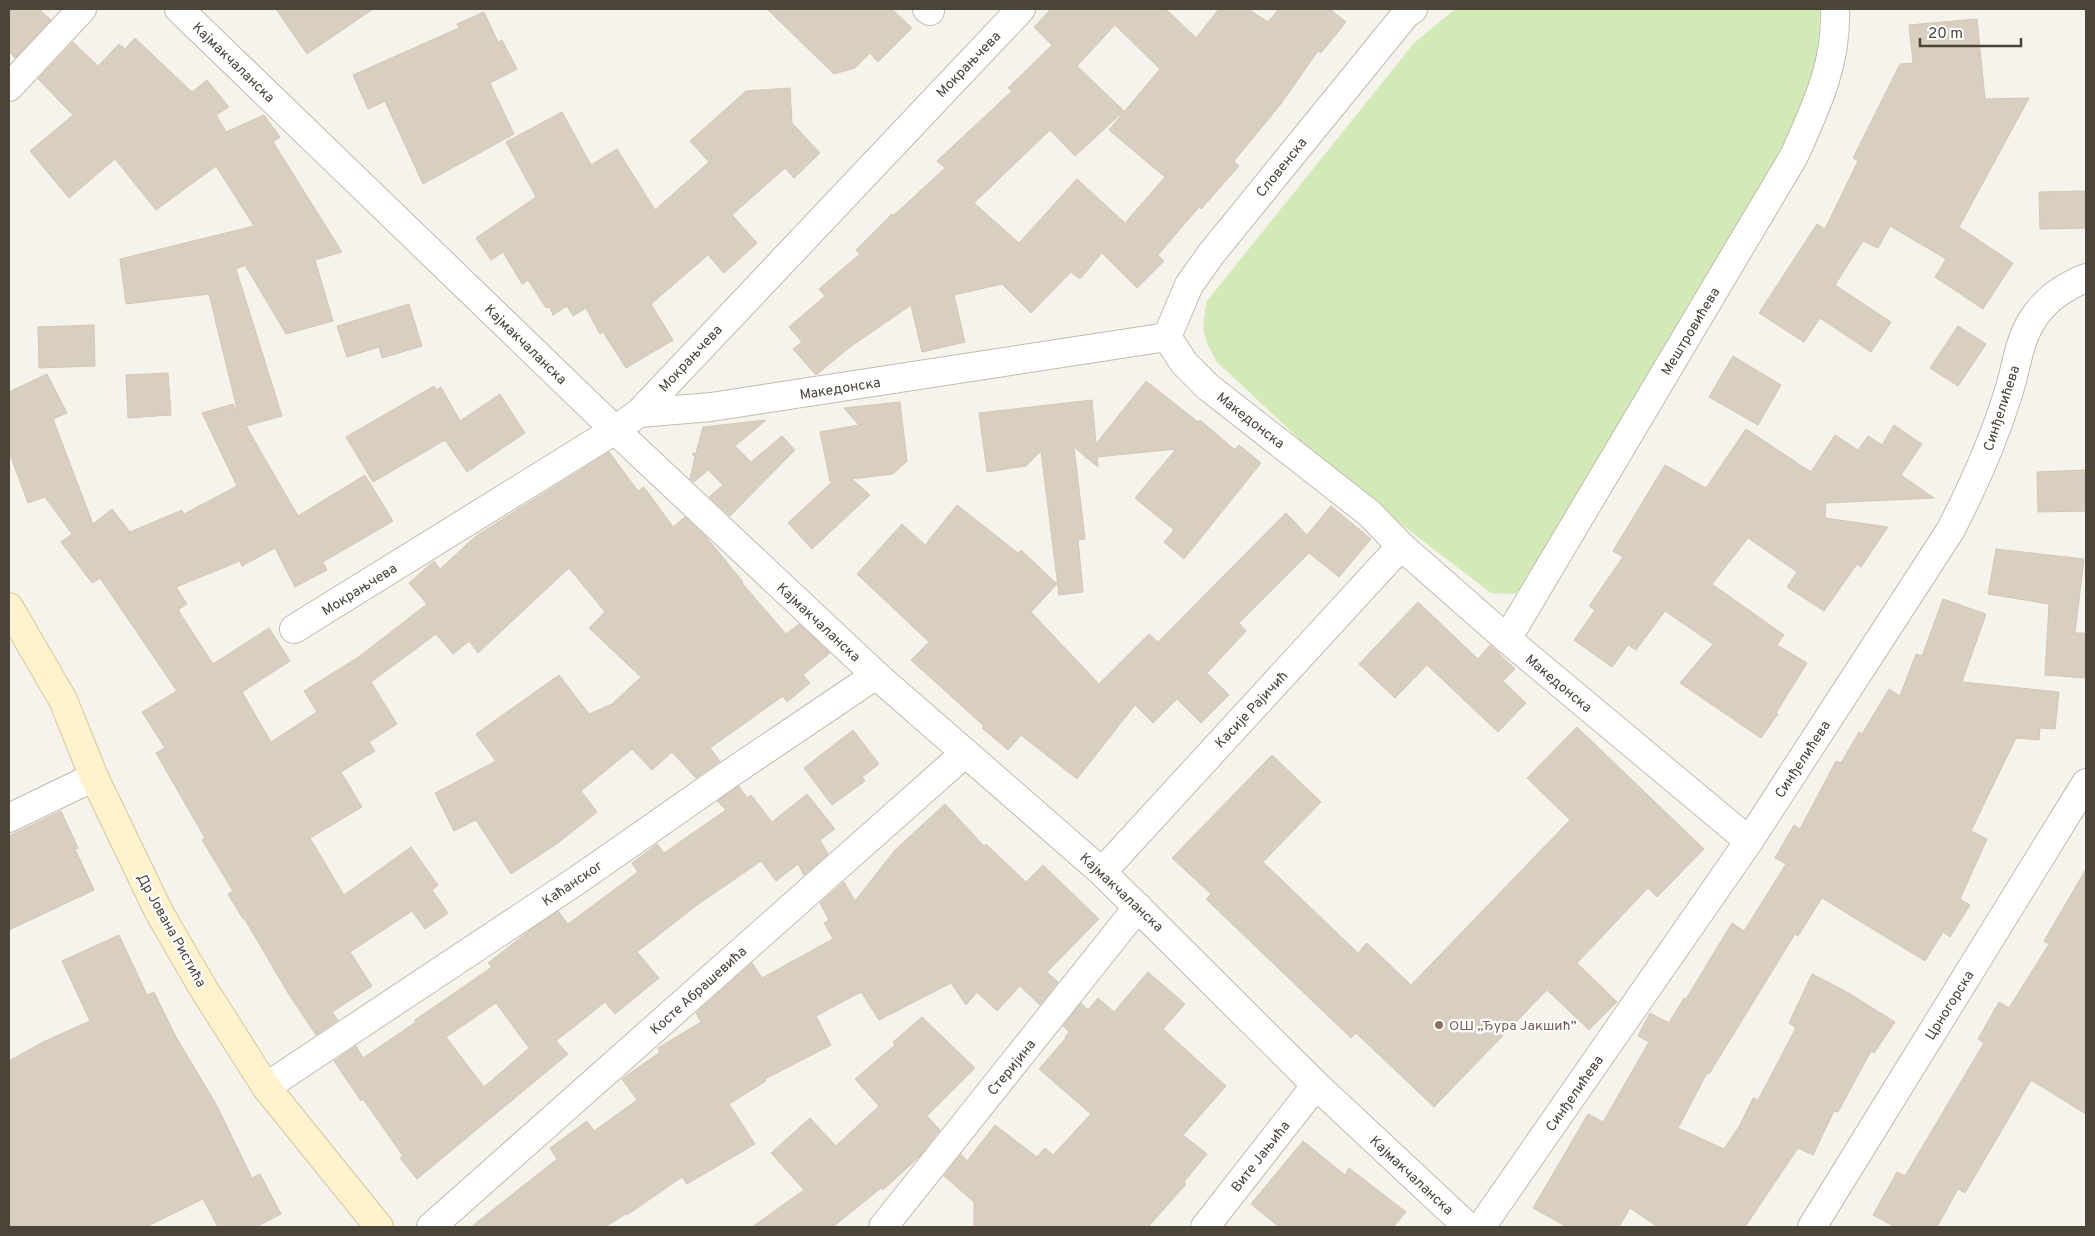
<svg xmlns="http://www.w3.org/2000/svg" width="2095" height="1236" font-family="Overpass,sans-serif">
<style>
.park{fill:#d2eab5}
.building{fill:#d8cfc1;stroke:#d3c7b4;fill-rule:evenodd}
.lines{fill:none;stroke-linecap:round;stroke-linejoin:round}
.street-casing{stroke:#c2bbae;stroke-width:30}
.secondary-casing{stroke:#d6c79b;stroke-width:30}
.street{stroke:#fff;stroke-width:28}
.secondary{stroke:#fff3cd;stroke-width:28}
.education-dot{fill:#8d6e63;stroke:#fff;stroke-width:2}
.labels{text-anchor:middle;stroke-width:4.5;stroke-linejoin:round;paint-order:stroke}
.street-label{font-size:14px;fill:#4b4439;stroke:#fff}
.education-label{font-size:14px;fill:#785e54;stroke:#fff;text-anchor:start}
</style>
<rect width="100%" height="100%" fill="#f6f3ec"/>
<path class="park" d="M1455 9H1820L1817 70 1790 151 1523 588 1514 594 1491 593 1343 480 1217 362C1202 335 1201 331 1207 301L1414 43Z"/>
<g class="building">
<polygon points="9,9 39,9 51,20 15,58 9,52"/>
<polygon points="276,9 373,9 307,54"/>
<polygon points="767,9 892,9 912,28 878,62 870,53 855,68 834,74"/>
<path d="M1051 9H1166L1196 38 1219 9H1248L1268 22 1279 9H1330L1346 22 1321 53 1318 51 1280 105 1234 161 1239 166 1201 209 1199 207 1158 255 1164 261 1137 288 1102 253 1080 279 1071 272 1031 313 1002 284 954 295 965 342 922 352 911 305 850 347 816 375 793 349 802 342 789 327 825 296 819 289 860 254 856 250 892 214 893 216 945 168 937 161 1012 91 1008 88 1052 45 1034 27ZM1115 25 1160 69 1109 130 1165 177 1125 223 1077 179 1019 243 974 203 1050 130 1075 156 1124 111 1077 66Z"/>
<polygon points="484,12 498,42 502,40 517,69 490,83 514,134 423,184 385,101 368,109 353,75 459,28 457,24"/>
<polygon points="1977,19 1985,99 2029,98 1959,227 2013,263 1983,309 1935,277 1946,259 1890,226 1878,248 1863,241 1835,285 1891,322 1871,352 1820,318 1804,342 1759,313 1817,224 1825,229 1858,161 1853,158 1900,64 1913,63 1909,25"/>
<polygon points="135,38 192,92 207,80 229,107 216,115 226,132 264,115 280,137 273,142 342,252 315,260 333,321 286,334 245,265 236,269 282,416 246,426 298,516 365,475 393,521 323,562 327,570 295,587 275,548 242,566 240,561 176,587 187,604 178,610 213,664 269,628 290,661 242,692 271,742 317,712 304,691 360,656 427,604 409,583 434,561 440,569 476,536 609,452 638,491 644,487 673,527 685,517 707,538 743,582 742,583 786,634 799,624 830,653 803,675 810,683 787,702 783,696 710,748 720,761 696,778 672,752 652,770 632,749 581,791 597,812 558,843 511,874 476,820 454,831 435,793 496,761 476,734 559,675 589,714 612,704 641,677 589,628 605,612 569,568 478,653 469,641 453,654 436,634 371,682 397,724 369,742 375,751 341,772 362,807 310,838 344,895 411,847 438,885 432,890 448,913 425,929 412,911 350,952 372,986 332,1012 338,1020 316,1035 288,993 244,918 243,919 228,894 233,891 202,840 205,838 156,753 165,748 142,712 177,691 100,578 92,583 61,542 72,534 45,497 28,503 9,452 9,392 47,374 67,413 53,419 93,524 112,509 130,532 182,510 184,514 237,486 202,413 233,404 238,413 209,294 126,304 120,259 254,226 216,166 156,210 115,159 69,198 30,151 73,115 38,79 73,42 98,66 119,44 125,49"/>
<polygon points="790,88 792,123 820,153 794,178 785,168 732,215 757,243 724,273 708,255 651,304 673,340 626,368 603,332 600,334 586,308 573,316 567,306 553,315 550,307 546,308 528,280 522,284 503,252 491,260 476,238 536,197 506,142 562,112 591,165 617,149 655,210 709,162 690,141 746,91"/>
<polygon points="2086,191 2086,228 2040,229 2039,192"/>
<polygon points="409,304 422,346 382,358 379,347 347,357 337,326"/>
<polygon points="94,325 95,366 39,368 38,327"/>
<polygon points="1958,326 1986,344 1958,386 1930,368"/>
<polygon points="1733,356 1781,385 1758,425 1709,397"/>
<polygon points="168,373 171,415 128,418 126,375"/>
<polygon points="1146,381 1198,422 1200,420 1235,450 1239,445 1261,463 1184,559 1164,542 1174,530 1135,498 1176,449 1097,457 1098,467 1087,458 1085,458 1086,457 1074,447 1085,539 1078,540 1083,592 1059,595 1041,451 1026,466 987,472 979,413 1092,400 1096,444"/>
<polygon points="434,386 436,390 441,387 460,421 500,394 525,433 467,472 445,440 373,482 346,437"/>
<polygon points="900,402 907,461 893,474 852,479 870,495 812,549 788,523 833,481 830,481 820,432 859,425 844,408"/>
<polygon points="766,420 735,446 751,462 782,436 795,450 730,516 709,497 723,485 708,470 694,482 690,479 695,457 692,454 696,453 703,427"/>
<polygon points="1894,425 1922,444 1901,475 1934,498 1826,503 1825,518 1888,527 1861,567 1857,564 1824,611 1787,587 1797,572 1748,538 1712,584 1784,635 1777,645 1807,663 1776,713 1778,714 1761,738 1680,683 1713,644 1665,611 1636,650 1628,645 1612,667 1574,640 1595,610 1589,606 1623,557 1613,551 1665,465 1706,488 1746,429 1811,472 1835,435 1858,450 1868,436 1882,445"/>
<polygon points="2086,470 2086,511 2038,512 2037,472"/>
<polygon points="957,505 1018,553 1021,550 1057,584 1031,612 1099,684 1149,634 1158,642 1286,513 1307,535 1331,506 1371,539 1339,577 1309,553 1239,623 1246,631 1207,673 1229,695 1201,723 1177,699 1153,723 1135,705 1077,779 1021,735 1008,750 982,728 984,726 911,660 929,642 857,574 902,524 925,545"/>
<polygon points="1996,549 2084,559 2075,633 2086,633 2086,678 2045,675 2049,604 1988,594"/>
<polygon points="1943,599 1986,614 1962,682 2059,692 2055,729 2040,728 2039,740 2016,738 1971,831 1987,839 1960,899 1970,905 1950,937 1943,932 1925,961 1822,898 1798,936 1795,934 1709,1074 1707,1073 1678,1128 1724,1149 1740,1125 1753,1098 1758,1100 1796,1028 1789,1023 1812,974 1847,992 1895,1022 1874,1053 1871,1051 1838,1112 1834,1111 1813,1155 1798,1148 1745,1227 1658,1227 1630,1208 1619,1227 1567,1227 1533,1208 1588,1114 1603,1122 1649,1042 1638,1036 1650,1013 1669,1023 1684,998 1686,999 1732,923 1744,931 1786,864 1775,858 1794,825 1800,829 1836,761 1841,763 1859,732 1862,734 1889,689 1900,696 1916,654 1922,656"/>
<polygon points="1418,602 1478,659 1490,645 1515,669 1503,681 1526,703 1498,732 1427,665 1395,698 1359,664"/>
<polygon points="1577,727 1704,849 1657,897 1648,888 1577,963 1617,1002 1589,1030 1547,990 1434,1107 1356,1033 1351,1038 1206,899 1211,894 1172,858 1272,755 1321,802 1263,862 1358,953 1367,943 1411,985 1570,820 1527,778"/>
<polygon points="853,730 879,764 862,777 865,781 832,805 804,768"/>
<path d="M739 786 747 798 751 795 772 822 807 794 835 829 820 840 828 854 804 875 798 864 776 881 761 861 697 905 637 952 659 978 615 1014 605 1002 556 1041 568 1054 417 1179 400 1158 403 1156 363 1099 361 1101 334 1061 356 1046 363 1058 416 1022 415 1020 492 967 488 963 529 931 558 911 568 924 638 872 632 863 657 844 664 853 726 810 717 801ZM496 1003 529 1048 484 1087 446 1037Z"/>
<polygon points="945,804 984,846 986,844 1026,882 1043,865 1099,919 1047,972 1058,982 1040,1005 1020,986 997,1011 977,992 966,1005 951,983 879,1020 861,992 816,1016 831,1045 765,1079 766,1081 729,1104 755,1144 687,1184 682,1177 627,1215 626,1214 605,1227 471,1227 557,1159 550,1148 587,1121 594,1131 637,1100 622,1079 660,1052 658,1048 701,1022 696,1013 752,963 762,978 833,939 824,923 829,920 820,903 844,882 855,901 895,850"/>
<polygon points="61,811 78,848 75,849 94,890 9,930 9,836"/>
<polygon points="2086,869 2086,1114 2031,1080 1965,1193 1958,1189 1937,1227 1895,1227 1873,1215 1897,1172 1905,1176 1984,1043 1978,1039 1999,1002 2009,1008 2049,944 2044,941"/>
<polygon points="119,935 147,995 154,992 176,1037 216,1104 252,1178 260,1174 281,1214 256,1227 218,1227 203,1199 146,1227 9,1227 9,1061 43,1042 90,1021 62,961"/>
<polygon points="1148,972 1185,1004 1163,1029 1226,1086 1183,1135 1207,1154 1184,1182 1186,1184 1148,1227 974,1227 974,1202 944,1176 961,1154 967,1161 995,1125 1037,1157 1045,1148 1053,1155 1091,1114 1039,1069 1066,1038 1065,1037 1069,1032 1063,1026 1081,1003 1088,1010 1098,998 1114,1012"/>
<polygon points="922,1017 975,1068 927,1116 940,1130 920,1156 883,1190 881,1188 833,1227 752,1227 804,1190 771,1153 810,1118 836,1146 879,1106 855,1079 895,1045 893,1042"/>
<polygon points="1303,1141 1345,1175 1349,1168 1406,1212 1393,1227 1279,1227 1251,1204"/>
</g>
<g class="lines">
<g class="street-casing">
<g id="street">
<polyline points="179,9 615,430 876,675 1102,872 1316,1085 1468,1227"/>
<polyline points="927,9 930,11"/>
<polyline points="9,87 82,9"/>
<polyline points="1167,337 1189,285 1211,254 1406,14 1413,9"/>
<polyline points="639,413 711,407 1167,337 1184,363 1208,387 1369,513 1401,546 1507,639 1749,841"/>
<polyline points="294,629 615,430 639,413 1021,9"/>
<path d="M1507 639 1794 156C1816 107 1837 64 1835 9"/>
<polyline points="9,818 94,777"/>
<polyline points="1102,872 1401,546"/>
<polyline points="266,1087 579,879 735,770 876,675"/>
<polyline points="431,1227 964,754"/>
<polyline points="883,1227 1138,907"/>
<polyline points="1205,1227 1316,1085"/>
<path d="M1481 1227 1749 841 1950 531C1973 487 1993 442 2008 394 2016 370 2018 344 2031 322 2044 300 2063 287 2086 278"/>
<polyline points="1812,1227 2086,783"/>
</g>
</g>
<g class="secondary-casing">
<polyline id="secondary" points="9,607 63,700 94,777 159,912 203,988 266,1087 379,1227"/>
</g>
<use href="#street" class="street"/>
<use href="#secondary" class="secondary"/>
</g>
<circle class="education-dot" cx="1439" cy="1025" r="5"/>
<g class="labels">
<g class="street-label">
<text transform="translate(234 62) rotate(44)" y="5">Кајмакчаланска</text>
<text transform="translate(968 64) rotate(-46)" y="5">Мокрањчева</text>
<text transform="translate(1281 167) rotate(-51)" y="5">Словенска</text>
<text transform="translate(1690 331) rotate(-59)" y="5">Мештровићева</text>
<text transform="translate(526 344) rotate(44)" y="5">Кајмакчаланска</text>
<text transform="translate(690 358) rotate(-47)" y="5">Мокрањчева</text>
<text transform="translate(840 388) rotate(-9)" y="5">Македонска</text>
<text transform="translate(2001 408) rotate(-72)" y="5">Синђелићева</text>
<text transform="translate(1251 420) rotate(38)" y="5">Македонска</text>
<text transform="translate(359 589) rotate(-32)" y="5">Мокрањчева</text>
<text transform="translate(819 622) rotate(43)" y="5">Кајмакчаланска</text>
<text transform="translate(1559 683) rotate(40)" y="5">Македонска</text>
<text transform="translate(1251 709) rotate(-47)" y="5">Касије Рајичић</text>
<text transform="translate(1802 759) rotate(-57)" y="5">Синђелићева</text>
<text transform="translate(572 883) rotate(-34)" y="5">Каћанског</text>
<text transform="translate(1122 892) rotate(43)" y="5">Кајмакчаланска</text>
<text transform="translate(172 930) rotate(61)" y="5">Др Јована Ристића</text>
<text transform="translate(698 990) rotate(-42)" y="5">Косте Абрашевића</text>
<text transform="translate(1949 1005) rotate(-58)" y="5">Црногорска</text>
<text transform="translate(1011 1067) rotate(-51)" y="5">Стеријина</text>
<text transform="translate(1574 1093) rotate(-55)" y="5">Синђелићева</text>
<text transform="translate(1260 1156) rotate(-52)" y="5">Вите Јањића</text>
<text transform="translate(1412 1175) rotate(43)" y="5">Кајмакчаланска</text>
</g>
<g class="education-label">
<text x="1449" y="1030">ОШ „Ђура Јакшић”</text>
</g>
</g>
<rect width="2095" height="1236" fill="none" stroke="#4b4439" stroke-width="20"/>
<path d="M1920 38v8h101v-8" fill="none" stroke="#4b4439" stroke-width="2.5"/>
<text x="1928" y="38" font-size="15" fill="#4b4439" stroke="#ffffff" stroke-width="4" paint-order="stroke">20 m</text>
</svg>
